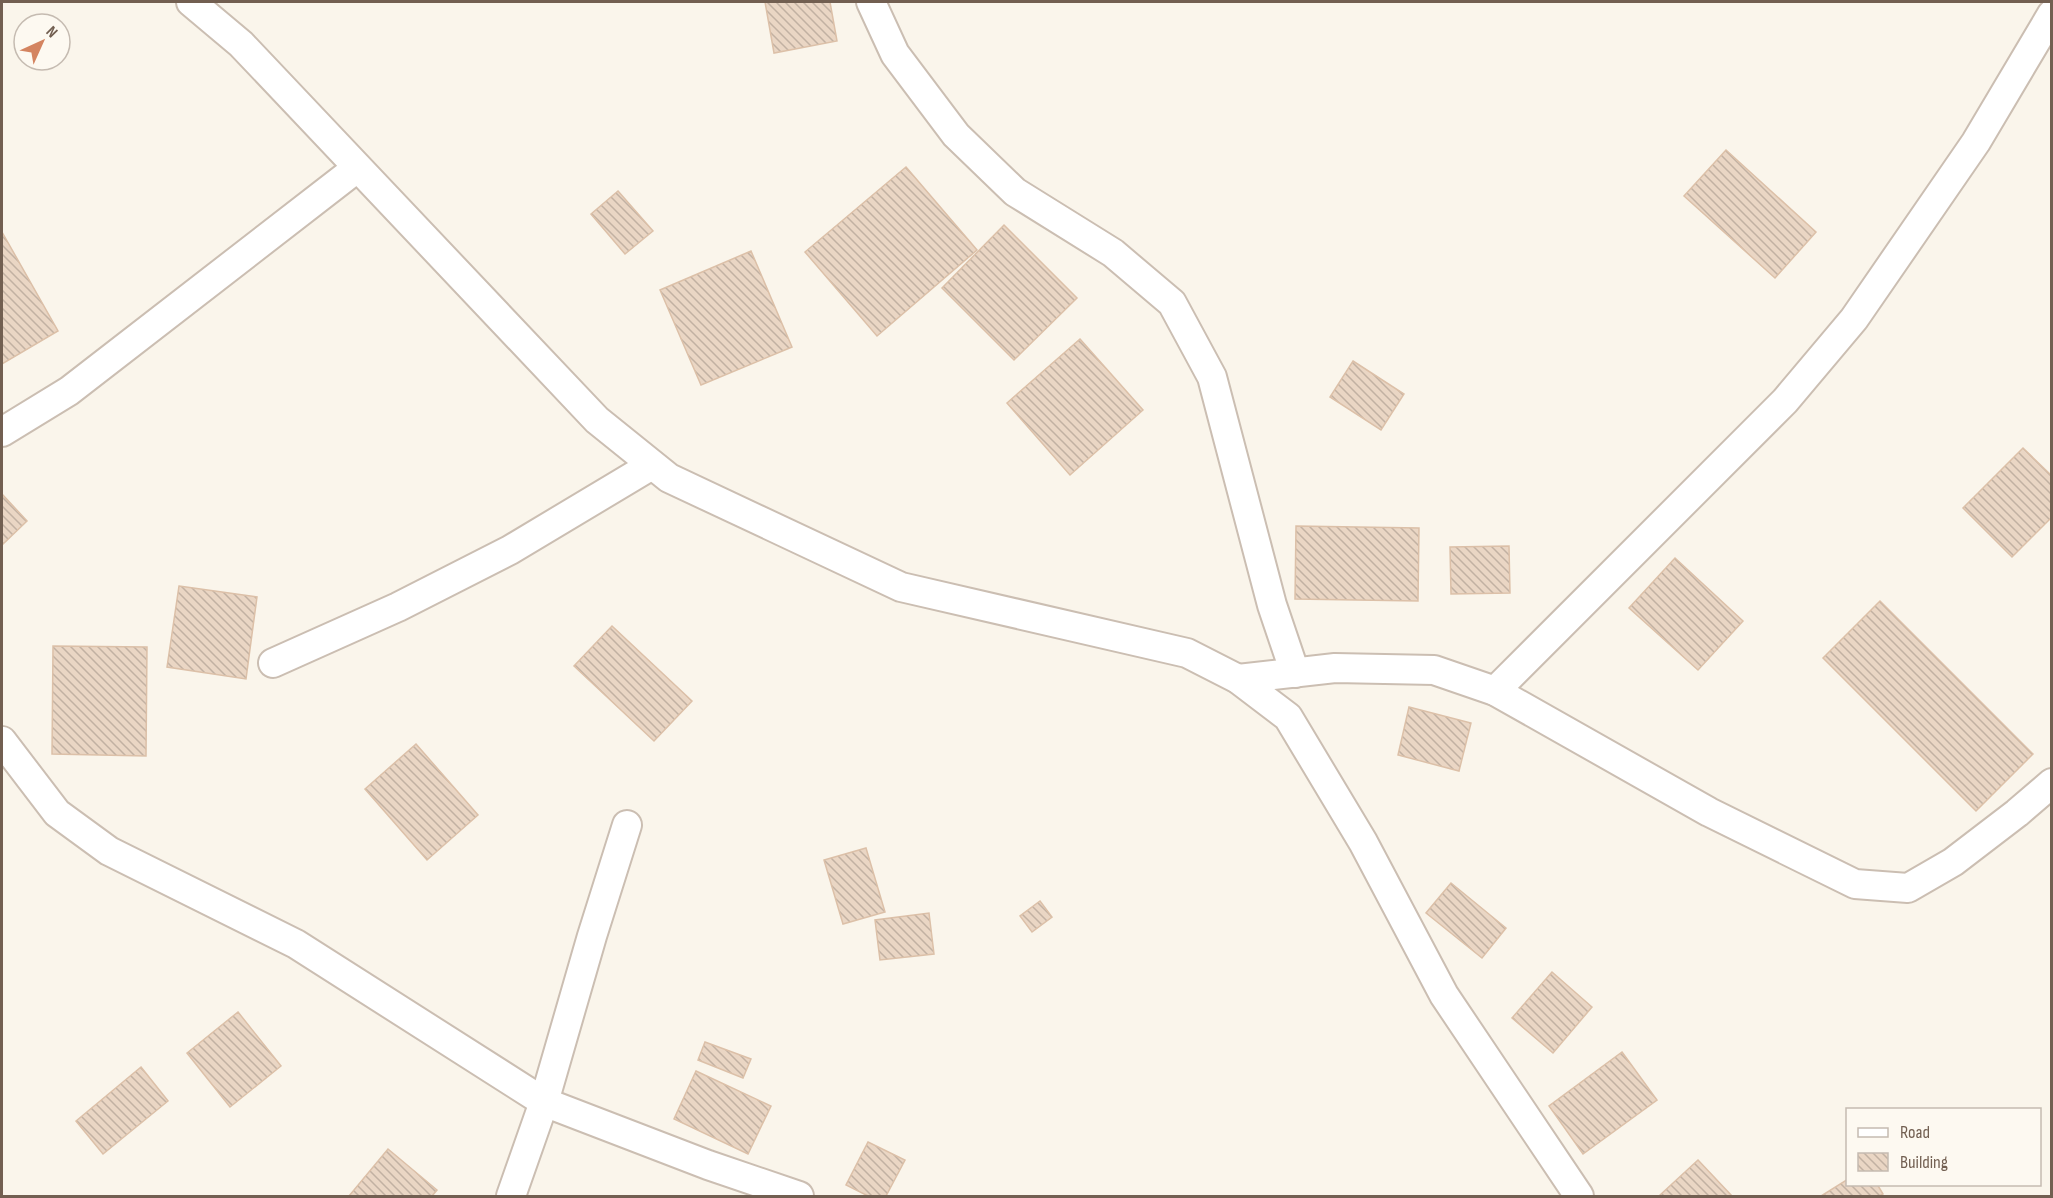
<svg xmlns="http://www.w3.org/2000/svg" width="2053" height="1198" font-family="'Sofia Sans Condensed',sans-serif">
<style>
.building{fill:url(#building-back-hatch);stroke:#dcc0a8;stroke-width:1.5}
.lines{fill:none;stroke-linecap:round;stroke-linejoin:round}
.minor-casing{stroke:#cbbeb2;stroke-width:32}
.minor{stroke:#fff;stroke-width:28}
</style>
<defs>
<pattern id="building-back-hatch" width="6" height="6" patternUnits="userSpaceOnUse" patternTransform="scale(1.5)"><rect width="6" height="6" fill="#ead6c4"/><path d="M-1 5l2 2M0 0l6 6M5-1l2 2" fill="none" stroke="#c2b1a2"/></pattern>
</defs>
<rect width="100%" height="100%" fill="#faf5eb"/>
<g class="building">
<polygon points="765,2 830,2 837,41 774,53"/>
<polygon points="1726,150 1816,232 1775,278 1684,196"/>
<polygon points="906,167 977,250 877,336 805,252"/>
<polygon points="618,191 653,231 625,254 591,214"/>
<polygon points="1004,225 1077,298 1014,360 942,288"/>
<polygon points="2,232 58,331 2,364"/>
<polygon points="751,251 792,347 701,385 660,290"/>
<polygon points="1080,339 1143,410 1070,475 1007,403"/>
<polygon points="1353,361 1404,394 1381,430 1330,397"/>
<polygon points="2023,448 2052,476 2052,517 2012,557 1963,508"/>
<polygon points="2,494 27,521 2,545"/>
<polygon points="1296,526 1419,528 1418,601 1295,599"/>
<polygon points="1509,546 1510,593 1451,594 1450,547"/>
<polygon points="1675,558 1743,621 1698,670 1629,608"/>
<polygon points="179,586 257,597 246,679 167,667"/>
<polygon points="1880,601 2033,754 1976,811 1823,658"/>
<polygon points="612,626 692,701 654,741 574,666"/>
<polygon points="53,646 147,647 146,756 52,754"/>
<polygon points="1409,707 1471,723 1459,771 1398,755"/>
<polygon points="416,744 478,815 427,860 365,789"/>
<polygon points="866,848 885,912 843,924 824,860"/>
<polygon points="1451,883 1506,928 1482,958 1426,913"/>
<polygon points="1040,901 1052,917 1032,932 1020,916"/>
<polygon points="929,913 934,954 880,960 875,920"/>
<polygon points="1552,972 1592,1007 1553,1053 1512,1018"/>
<polygon points="238,1012 281,1066 230,1107 187,1053"/>
<polygon points="705,1042 751,1059 743,1078 698,1060"/>
<polygon points="1622,1052 1657,1100 1583,1154 1549,1106"/>
<polygon points="141,1067 168,1101 103,1154 76,1121"/>
<polygon points="696,1071 771,1106 748,1154 674,1119"/>
<polygon points="868,1142 905,1160 886,1196 868,1196 846,1185"/>
<polygon points="388,1149 437,1190 432,1196 349,1196"/>
<polygon points="1698,1160 1732,1196 1659,1196"/>
<polygon points="1848,1179 1848,1184 1877,1184 1883,1194 1879,1196 1821,1196"/>
</g>
<g class="lines">
<g class="minor-casing">
<g id="minor">
<polyline points="191,2 241,44 597,420 669,478 901,587 1187,653 1238,679 1288,717 1363,842 1444,995 1579,1196"/>
<polyline points="871,2 895,54 956,135 1015,192 1113,253 1172,303 1212,377 1272,605 1295,673"/>
<polyline points="2,432 69,391 357,168"/>
<polyline points="273,663 398,607 510,550 652,465"/>
<polyline points="1238,679 1335,668 1434,670 1495,691 1709,812 1855,884 1908,888 1953,862 2017,813 2052,783"/>
<polyline points="1495,691 1785,401 1854,319 1976,142 2052,14"/>
<polyline points="2,741 57,813 109,851 296,944 544,1102 708,1165 799,1196"/>
<polyline points="511,1196 544,1102 592,936 627,825"/>
</g>
</g>
<use href="#minor" class="minor"/>
</g>
<rect width="2053" height="1198" fill="none" stroke="#725f51" stroke-width="6"/>
<rect x="1846" y="1108" width="195" height="78" fill="#fdf9f1" stroke="#c5bbb1" stroke-width="1.5"/>
<rect x="1858" y="1128" width="30" height="9" fill="#ffffff" stroke="#c5bbb1" stroke-width="1.5"/>
<text x="1900" y="1138" font-size="18" fill="#725f51">Road</text>
<rect x="1858" y="1153" width="30" height="18" fill="url(#building-back-hatch)" stroke="#c5bbb1" stroke-width="1.5"/>
<text x="1900" y="1168" font-size="18" fill="#725f51">Building</text>
<g transform="translate(42 42) rotate(45)"><circle r="28" fill="#fdf9f1" stroke="#c5bbb1" stroke-width="1.5"/>
<path d="M0-4.5L10 22L0 15L-10 22Z" fill="#d48460"/>
<text y="-9" font-size="16" font-weight="bold" text-anchor="middle" fill="#725f51">N</text>
</g>
</svg>
